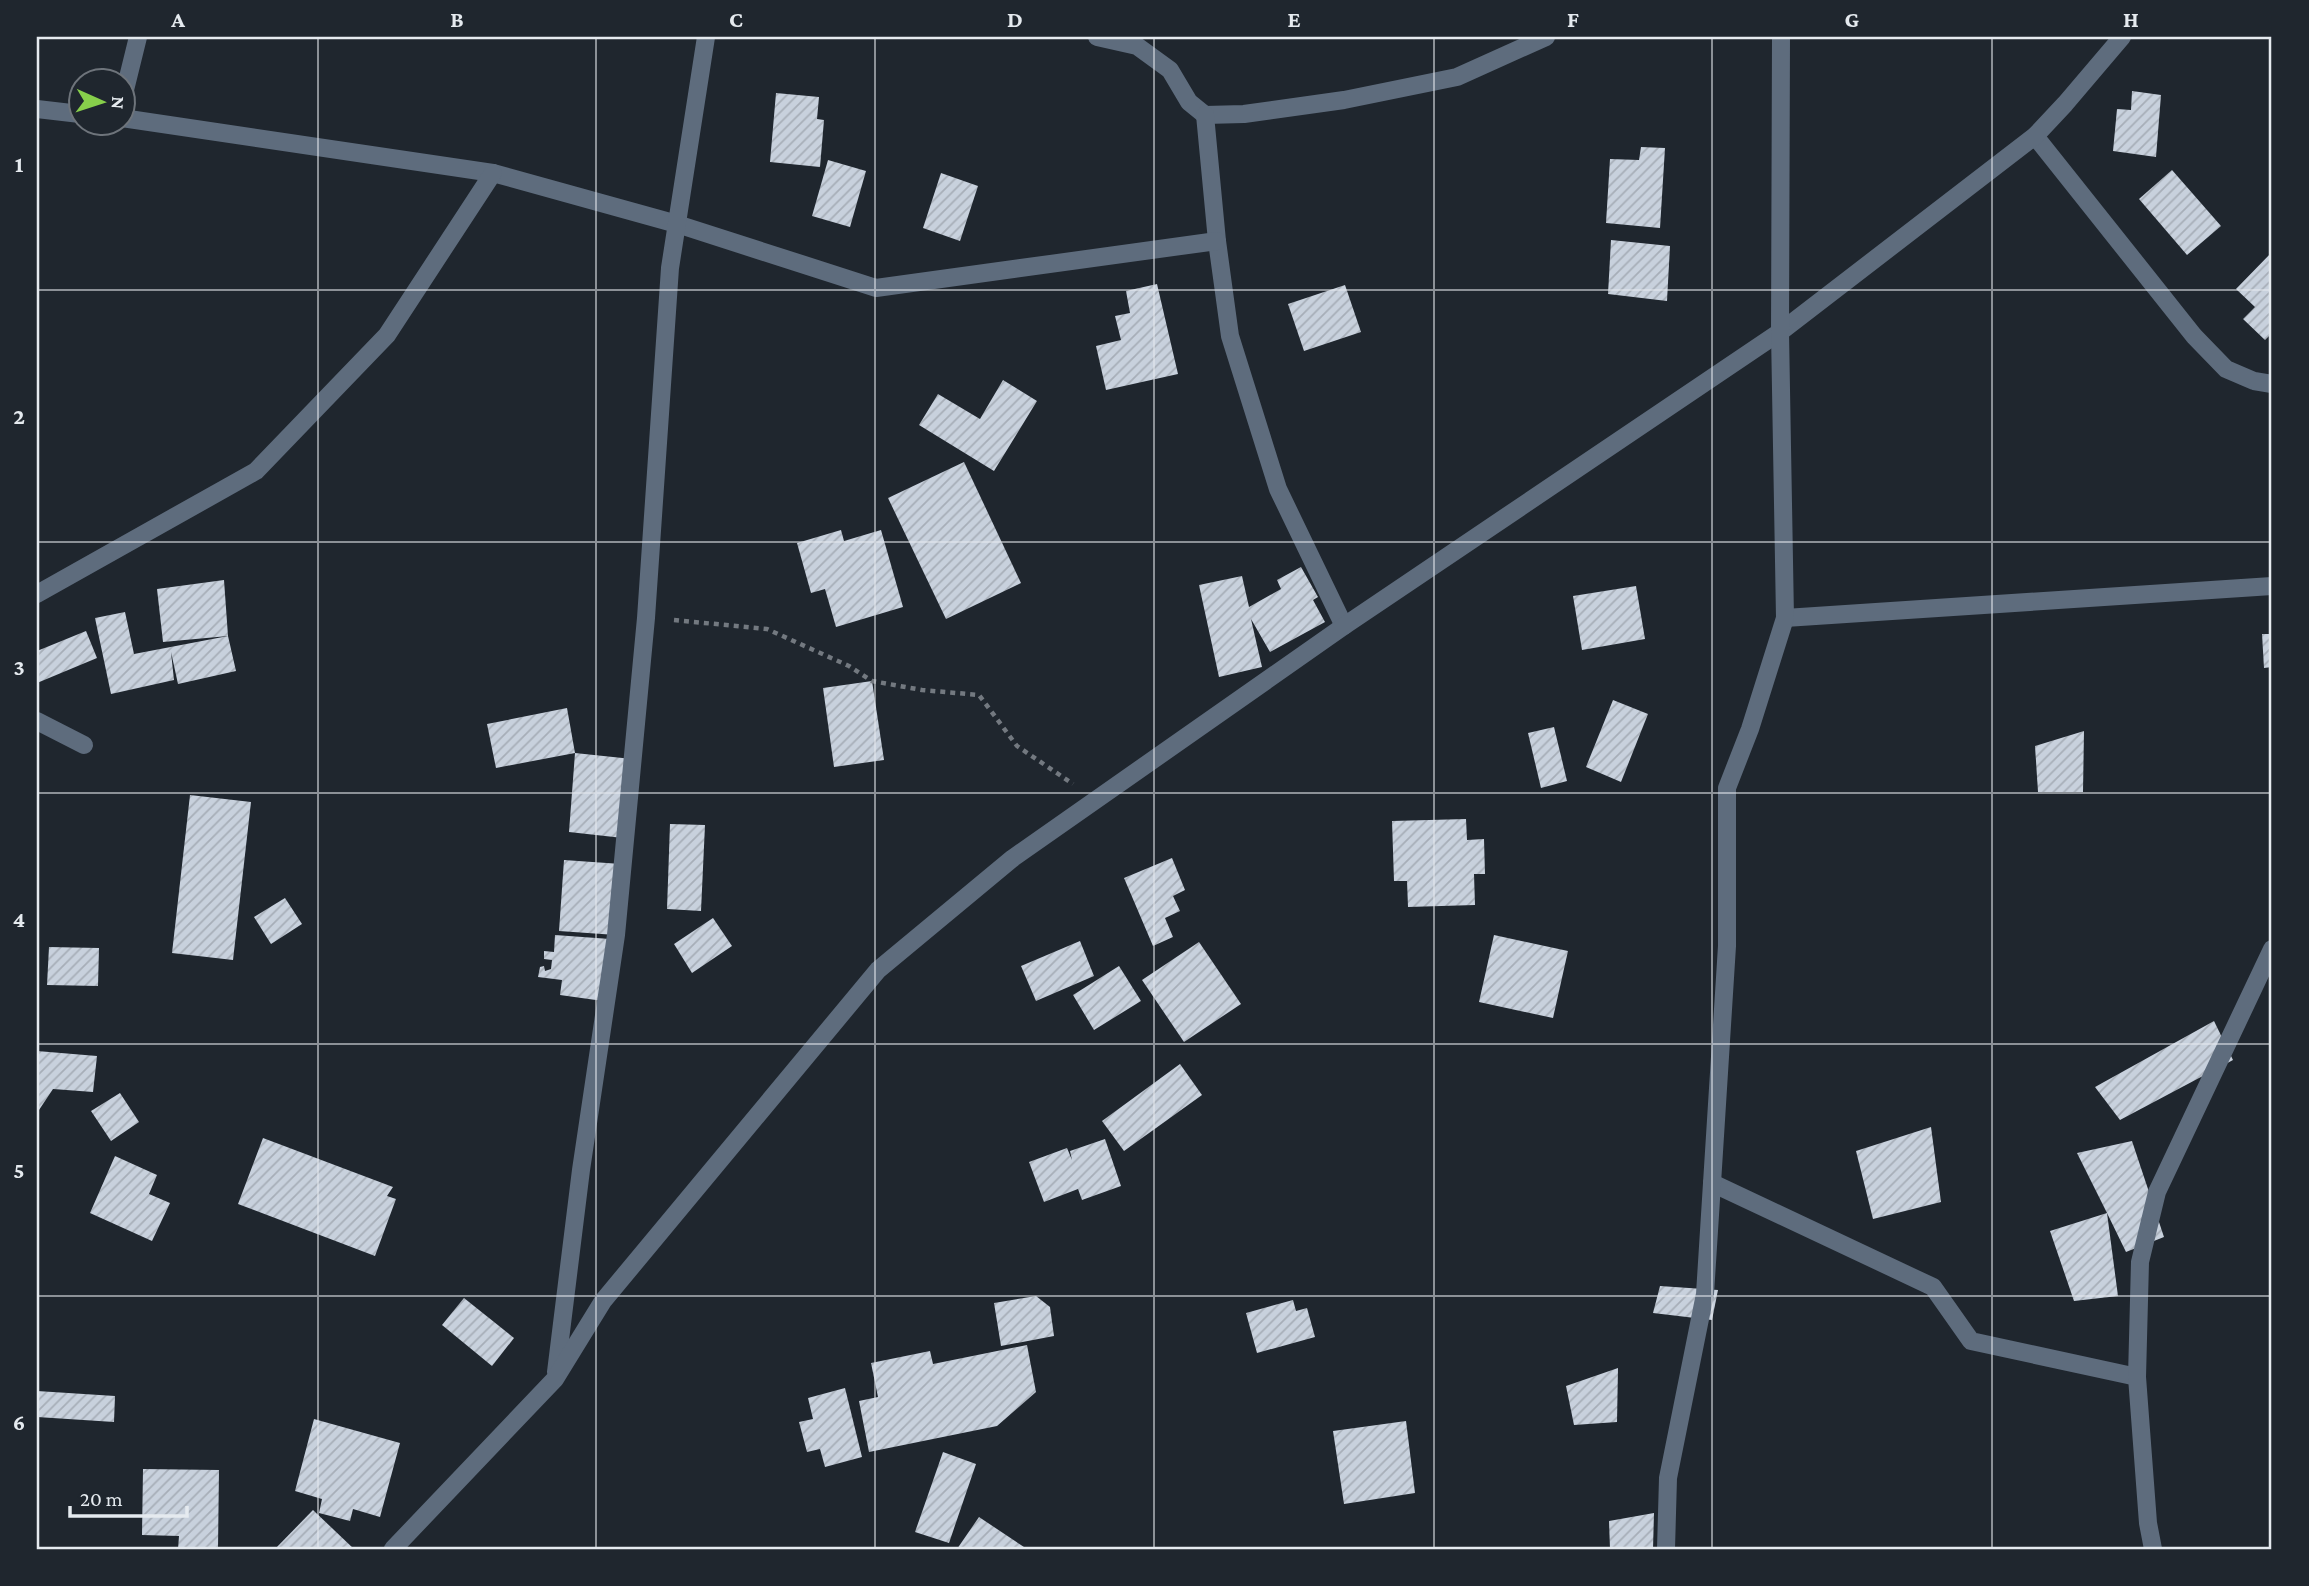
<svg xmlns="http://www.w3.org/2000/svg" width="2309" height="1586" font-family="'Crimson Pro',serif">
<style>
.building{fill:url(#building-hatch)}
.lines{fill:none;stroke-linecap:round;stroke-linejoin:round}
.path{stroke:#737980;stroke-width:4.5;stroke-dasharray:5 5;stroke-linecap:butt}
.service{stroke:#5e6c7d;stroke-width:18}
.minor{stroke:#5e6c7d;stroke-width:18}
.grid{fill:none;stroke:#e5eaef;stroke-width:2;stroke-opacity:0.55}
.neatline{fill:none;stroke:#e5eaef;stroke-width:2.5}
.grid-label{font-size:23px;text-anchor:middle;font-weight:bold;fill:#e5eaef}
</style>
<defs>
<pattern id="building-hatch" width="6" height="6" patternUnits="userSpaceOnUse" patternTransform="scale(1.75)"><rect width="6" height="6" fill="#c8d1dd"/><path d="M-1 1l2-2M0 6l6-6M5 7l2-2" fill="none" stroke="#a7aeb8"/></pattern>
</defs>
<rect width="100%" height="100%" fill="#1f262e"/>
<g class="building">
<polygon points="2132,91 2161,95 2156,157 2113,151 2117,109 2131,110"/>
<polygon points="776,93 819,97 817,119 824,120 820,167 770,162"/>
<polygon points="1641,147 1665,148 1660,228 1606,223 1610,159 1639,160"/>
<polygon points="828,160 866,171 850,227 812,216"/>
<polygon points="2172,170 2221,226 2187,255 2139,199"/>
<polygon points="941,173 978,186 960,241 923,228"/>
<polygon points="1611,240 1670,246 1667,301 1608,294"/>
<polygon points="2272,252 2272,333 2265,340 2243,319 2255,307 2236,289"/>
<polygon points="1157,284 1178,374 1106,390 1096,346 1121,340 1115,316 1130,313 1126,291"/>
<polygon points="1345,285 1361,332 1304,351 1288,304"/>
<polygon points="1003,380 1037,401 994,471 919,425 938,394 980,419"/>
<polygon points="964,462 1021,583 946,619 888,498"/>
<polygon points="841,530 844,541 881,530 903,607 836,627 825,589 811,593 797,543"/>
<polygon points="1301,567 1318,597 1313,600 1325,622 1270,652 1251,619 1262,667 1219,677 1199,585 1242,576 1249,607 1281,589 1277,580"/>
<polygon points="224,580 228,636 236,671 178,684 171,652 174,680 111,694 95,618 125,612 134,654 228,636 163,642 157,589"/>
<polygon points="1636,586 1645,639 1582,650 1573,596"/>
<polygon points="86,631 97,658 37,683 37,651"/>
<polygon points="2262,634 2272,634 2272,667 2264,668"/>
<polygon points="872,681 884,760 834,767 823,688"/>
<polygon points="1613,700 1648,714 1621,782 1586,767"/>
<polygon points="567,708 575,753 632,759 623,838 569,832 575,753 496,768 487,724"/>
<polygon points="1554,727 1567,781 1541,788 1528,733"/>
<polygon points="2084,731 2083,792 2038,792 2035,746"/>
<polygon points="190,795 251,802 233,960 172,953"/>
<polygon points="1466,819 1467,840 1484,839 1485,874 1474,874 1475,905 1408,907 1407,881 1394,881 1392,821"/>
<polygon points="670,824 705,825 701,911 667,909"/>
<polygon points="1172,858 1185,890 1173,896 1180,911 1165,918 1173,937 1153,946 1124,878"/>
<polygon points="564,860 621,864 616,935 559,931"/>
<polygon points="285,898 302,924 271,944 254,917"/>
<polygon points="713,918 732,946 692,973 674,944"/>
<polygon points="555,935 610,939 603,1001 560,995 562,980 538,977 540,967 544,966 545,971 551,969 552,960 544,959 544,951 554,952"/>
<polygon points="1494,935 1568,951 1553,1018 1479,1002"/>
<polygon points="1080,941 1094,976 1036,1001 1021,966"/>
<polygon points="1199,942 1241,1004 1184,1042 1142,980"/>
<polygon points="49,947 99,948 98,986 47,985"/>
<polygon points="1119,966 1141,1001 1094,1030 1073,995"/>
<polygon points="2214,1021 2233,1060 2120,1120 2095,1087"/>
<polygon points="37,1051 97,1056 93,1092 53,1089 37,1113"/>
<polygon points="1180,1064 1202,1095 1124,1151 1102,1121"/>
<polygon points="120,1093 139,1122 111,1141 91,1111"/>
<polygon points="1931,1127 1941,1202 1873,1219 1856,1151"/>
<polygon points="263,1138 393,1187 387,1196 396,1199 375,1256 238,1204"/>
<polygon points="1105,1139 1121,1186 1082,1200 1078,1189 1044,1202 1029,1162 1067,1148 1072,1160 1070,1151"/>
<polygon points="2132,1141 2164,1237 2126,1252 2107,1213 2118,1296 2074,1301 2050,1231 2107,1213 2077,1153"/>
<polygon points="115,1156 157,1175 149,1194 170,1203 152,1241 90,1213"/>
<polygon points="1660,1286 1718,1290 1712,1320 1653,1313"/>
<polygon points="1036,1296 1050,1307 1054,1336 1001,1346 994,1303"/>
<polygon points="464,1298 514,1338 492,1366 442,1325"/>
<polygon points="1293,1300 1296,1311 1307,1308 1315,1337 1257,1353 1246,1313"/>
<polygon points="1027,1345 1036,1392 997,1426 869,1452 859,1401 878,1397 871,1363 930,1351 933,1364"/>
<polygon points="1618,1368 1617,1422 1574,1425 1566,1386"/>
<polygon points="845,1388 862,1457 825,1467 820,1449 807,1452 799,1422 813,1419 808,1398"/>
<polygon points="37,1391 115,1396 114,1422 37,1417"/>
<polygon points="314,1419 400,1443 380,1517 353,1509 350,1521 319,1513 322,1499 295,1491"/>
<polygon points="1406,1421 1415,1493 1344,1504 1333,1431"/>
<polygon points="943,1452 976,1464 949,1543 915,1532"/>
<polygon points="143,1469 219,1470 218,1549 178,1549 179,1536 142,1535"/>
<polygon points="313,1510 354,1549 275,1549"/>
<polygon points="1654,1513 1653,1549 1610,1549 1609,1521"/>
<polygon points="979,1517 1027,1549 957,1549"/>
</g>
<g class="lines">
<polyline class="path" points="674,620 767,629 849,666 872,681 922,690 979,695 1017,746 1073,784"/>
<polyline class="service" points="122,102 138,37"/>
<g class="minor">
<polyline points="1097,37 1137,46 1170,70 1189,102 1205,115 1244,114 1344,100 1457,77 1546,37"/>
<polyline points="37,109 80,114"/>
<polyline points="1205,115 1217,241 1230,336 1278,489 1344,626"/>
<polyline points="122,118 493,173 677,224 876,288 1217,241"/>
<polyline points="2035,136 2194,336 2226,369 2254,381 2272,384"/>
<polyline points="37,594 256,471 387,335 493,173"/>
<polyline points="1785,618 2272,586"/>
<polyline points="37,721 84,745"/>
<polyline points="1712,1183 1933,1287 1971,1341 2137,1377"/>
<polyline points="556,1372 581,1170 616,935 646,618 670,268 706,37"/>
<polyline points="393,1549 555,1379 603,1301 878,970 1013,858 1344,626 1780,332 2035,136 2065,104 2122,37"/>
<polyline points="1666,1549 1668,1478 1705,1294 1727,946 1727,788 1750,729 1785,618 1780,332 1781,37"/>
<polyline points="2153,1549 2148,1523 2137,1377 2140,1262 2157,1192 2272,949"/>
</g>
</g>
<path class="grid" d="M318 37V1549M596 37V1549M875 37V1549M1154 37V1549M1434 37V1549M1712 37V1549M1992 37V1549M37 290H2272M37 542H2272M37 793H2272M37 1044H2272M37 1296H2272"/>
<rect width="2309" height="1586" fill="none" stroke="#1f262e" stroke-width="77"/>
<g transform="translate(102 102) rotate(93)"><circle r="33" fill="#1f262e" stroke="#6e747b" stroke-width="2"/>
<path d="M0-5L12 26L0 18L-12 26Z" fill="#87cf4b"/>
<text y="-10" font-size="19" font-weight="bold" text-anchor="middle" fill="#e5eaef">N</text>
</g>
<path d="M70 1506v10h117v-10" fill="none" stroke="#e5eaef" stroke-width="3.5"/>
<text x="80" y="1506" font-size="21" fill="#e5eaef" stroke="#1f262e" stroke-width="5" paint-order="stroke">20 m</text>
<rect x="38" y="38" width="2232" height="1510" class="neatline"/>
<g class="grid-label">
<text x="178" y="27">A</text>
<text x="457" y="27">B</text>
<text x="736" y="27">C</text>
<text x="1015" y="27">D</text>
<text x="1294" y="27">E</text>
<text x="1573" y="27">F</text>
<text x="1852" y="27">G</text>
<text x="2131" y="27">H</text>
<text x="19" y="172">1</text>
<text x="19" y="424">2</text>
<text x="19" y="675">3</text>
<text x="19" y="927">4</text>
<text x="19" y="1178">5</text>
<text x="19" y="1430">6</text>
</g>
</svg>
